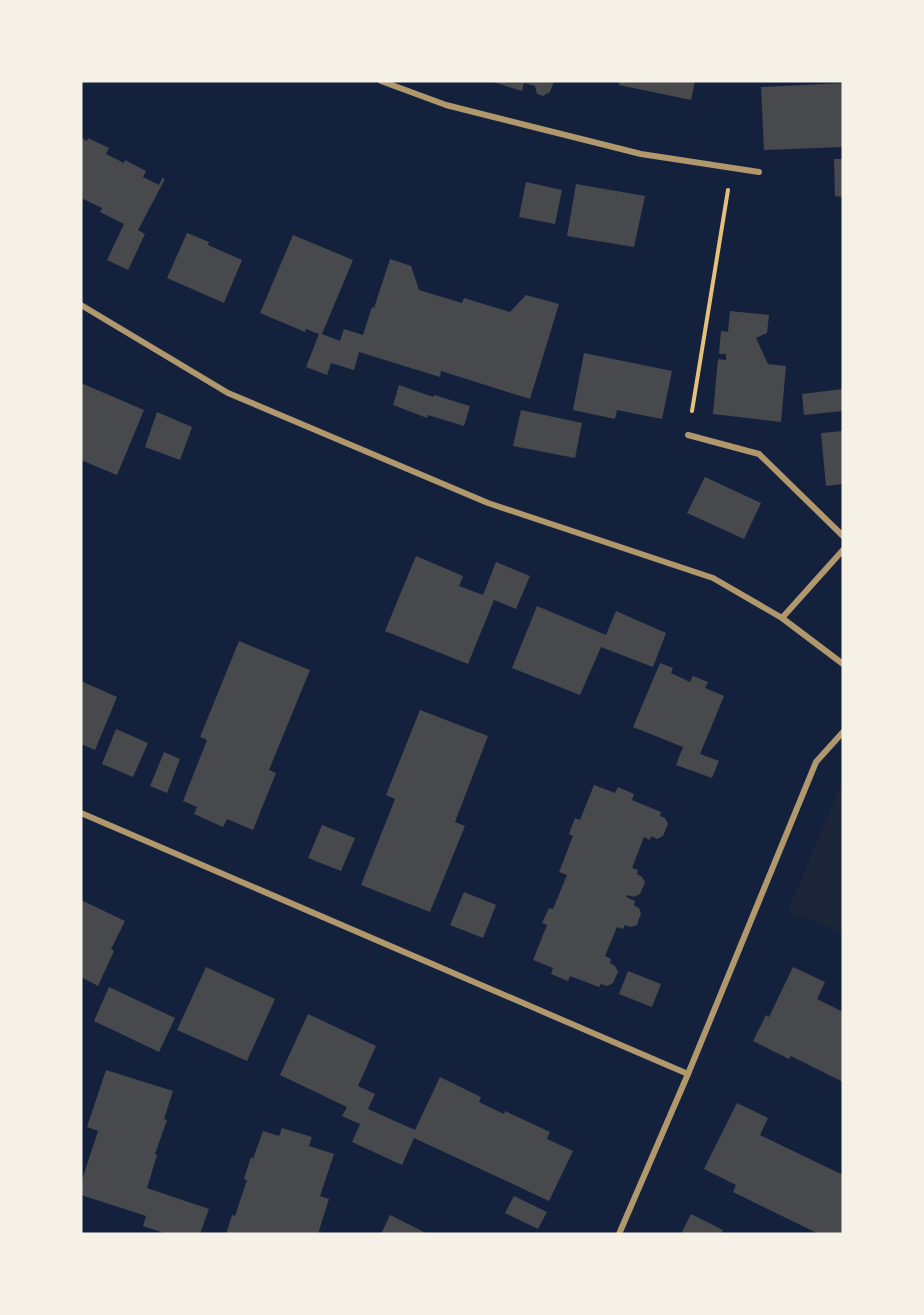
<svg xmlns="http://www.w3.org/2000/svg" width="924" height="1315" font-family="'Noto Sans',sans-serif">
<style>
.green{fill:#1d2539}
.building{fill:#48494c}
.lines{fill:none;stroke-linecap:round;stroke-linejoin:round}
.path{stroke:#e5c07b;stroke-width:4}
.minor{stroke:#b1986c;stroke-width:6}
</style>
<rect width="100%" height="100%" fill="#14213d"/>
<polygon class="green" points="843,785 843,933 788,911 839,790"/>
<g class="building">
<polygon points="490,81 554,81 550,92 543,96 537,94 535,86 524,83 522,91"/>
<polygon points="619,81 695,81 691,100 619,85"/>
<polygon points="843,83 843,147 764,150 761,87"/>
<polygon points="81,138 87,141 88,138 109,148 106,154 124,163 125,160 146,171 143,177 159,185 162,178 165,179 138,230 145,234 128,270 107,260 124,224 100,212 102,208 81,198"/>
<polygon points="834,159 843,159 843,197 835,196"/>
<polygon points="526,182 562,190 555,224 519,217"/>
<polygon points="576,184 645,196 634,247 567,236"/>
<polygon points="187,233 209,242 208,245 242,260 224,303 167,278"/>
<polygon points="293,235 353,260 322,334 340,341 344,329 363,335 372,307 374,308 390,259 411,266 419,290 462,303 464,298 510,312 526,295 559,304 530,399 441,371 440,377 359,352 354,370 331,363 327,375 306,367 319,334 306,329 305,332 260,313"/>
<polygon points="730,311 769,315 767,333 756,338 768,364 786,366 781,422 713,414 718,359 726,360 726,354 719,354 721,331 728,332"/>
<polygon points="584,353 672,371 662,419 617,410 615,419 573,410"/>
<polygon points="81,383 144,410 117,475 81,460"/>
<polygon points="399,385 433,397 434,395 470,406 464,426 428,415 427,418 393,405"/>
<polygon points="843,389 843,411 804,415 802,394"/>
<polygon points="521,410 582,423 575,458 513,446"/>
<polygon points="157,412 192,427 180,460 145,447"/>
<polygon points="843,431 843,484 826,486 821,433"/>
<polygon points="705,477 761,503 744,539 687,513"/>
<polygon points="416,556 463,576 459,586 483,595 496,562 530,576 516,609 494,600 468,664 385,631"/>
<polygon points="537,606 606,635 616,611 666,633 653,667 601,647 580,695 512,668"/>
<polygon points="239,641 310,670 269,770 276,773 253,830 227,819 223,827 194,814 197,807 183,801 207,740 200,737"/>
<polygon points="660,663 673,668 671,673 690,682 693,676 708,682 705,688 724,696 700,754 719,761 712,778 676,765 683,747 633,727"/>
<polygon points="81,681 117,697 95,750 81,744"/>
<polygon points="420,710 488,736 455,822 465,826 430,912 361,885 395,799 386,795"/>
<polygon points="116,729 148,743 133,777 102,764"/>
<polygon points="164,752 180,759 167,793 150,786"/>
<polygon points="594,785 615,793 618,787 634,794 632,800 661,812 660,816 665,818 668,824 663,836 657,839 651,836 650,840 644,837 632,868 638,870 637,874 642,877 645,882 640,894 634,897 628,895 626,897 635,901 634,905 639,908 641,913 637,925 631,927 625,925 623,929 617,927 605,956 611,959 610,963 615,966 618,972 613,983 607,986 601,984 599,987 570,976 568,981 551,974 553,968 533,960 547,925 542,923 549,908 553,909 567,875 559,872 573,836 569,834 575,818 580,820"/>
<polygon points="322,825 355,838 341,871 308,858"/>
<polygon points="464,892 496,905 483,938 450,925"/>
<polygon points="81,900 125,921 111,949 114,951 98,986 81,977"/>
<polygon points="206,967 275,999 247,1061 177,1030"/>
<polygon points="793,967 825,982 817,999 843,1012 843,1082 791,1056 789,1059 753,1041 766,1015 769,1017"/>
<polygon points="628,971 661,984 652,1007 619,994"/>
<polygon points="109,987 175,1018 159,1052 94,1021"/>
<polygon points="308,1014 376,1046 358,1086 375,1094 368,1109 415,1130 440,1077 481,1097 479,1102 504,1114 505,1111 550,1132 547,1139 573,1151 549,1201 414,1138 402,1165 352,1142 360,1124 342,1116 347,1107 280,1075"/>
<polygon points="106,1070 173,1091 164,1119 167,1120 155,1154 157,1155 147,1188 209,1209 200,1234 167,1234 143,1226 146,1216 81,1195 81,1183 98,1131 87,1127"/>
<polygon points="737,1103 768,1118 760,1135 843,1175 843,1234 819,1234 733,1192 736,1185 704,1169"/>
<polygon points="282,1128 312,1137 309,1146 334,1154 320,1196 329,1199 318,1234 226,1234 232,1215 235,1216 247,1180 244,1179 251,1157 253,1159 263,1131 279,1136"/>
<polygon points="514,1196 547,1212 538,1229 505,1213"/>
<polygon points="691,1214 723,1230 721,1234 681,1234"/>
<polygon points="390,1215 428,1234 381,1234"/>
</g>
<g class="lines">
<polyline class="path" points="692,411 728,190"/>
<g class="minor">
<polyline points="381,81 446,105 641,154 759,172"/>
<polyline points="81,305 228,393 488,503 713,578 782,618 843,664"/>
<polyline points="688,435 759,454 843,536"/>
<polyline points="782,618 843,550"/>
<polyline points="81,813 688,1074"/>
<polyline points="619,1234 688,1074 816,762 843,732"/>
</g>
</g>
<rect width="924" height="1315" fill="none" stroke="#f6f1e7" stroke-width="165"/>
</svg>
